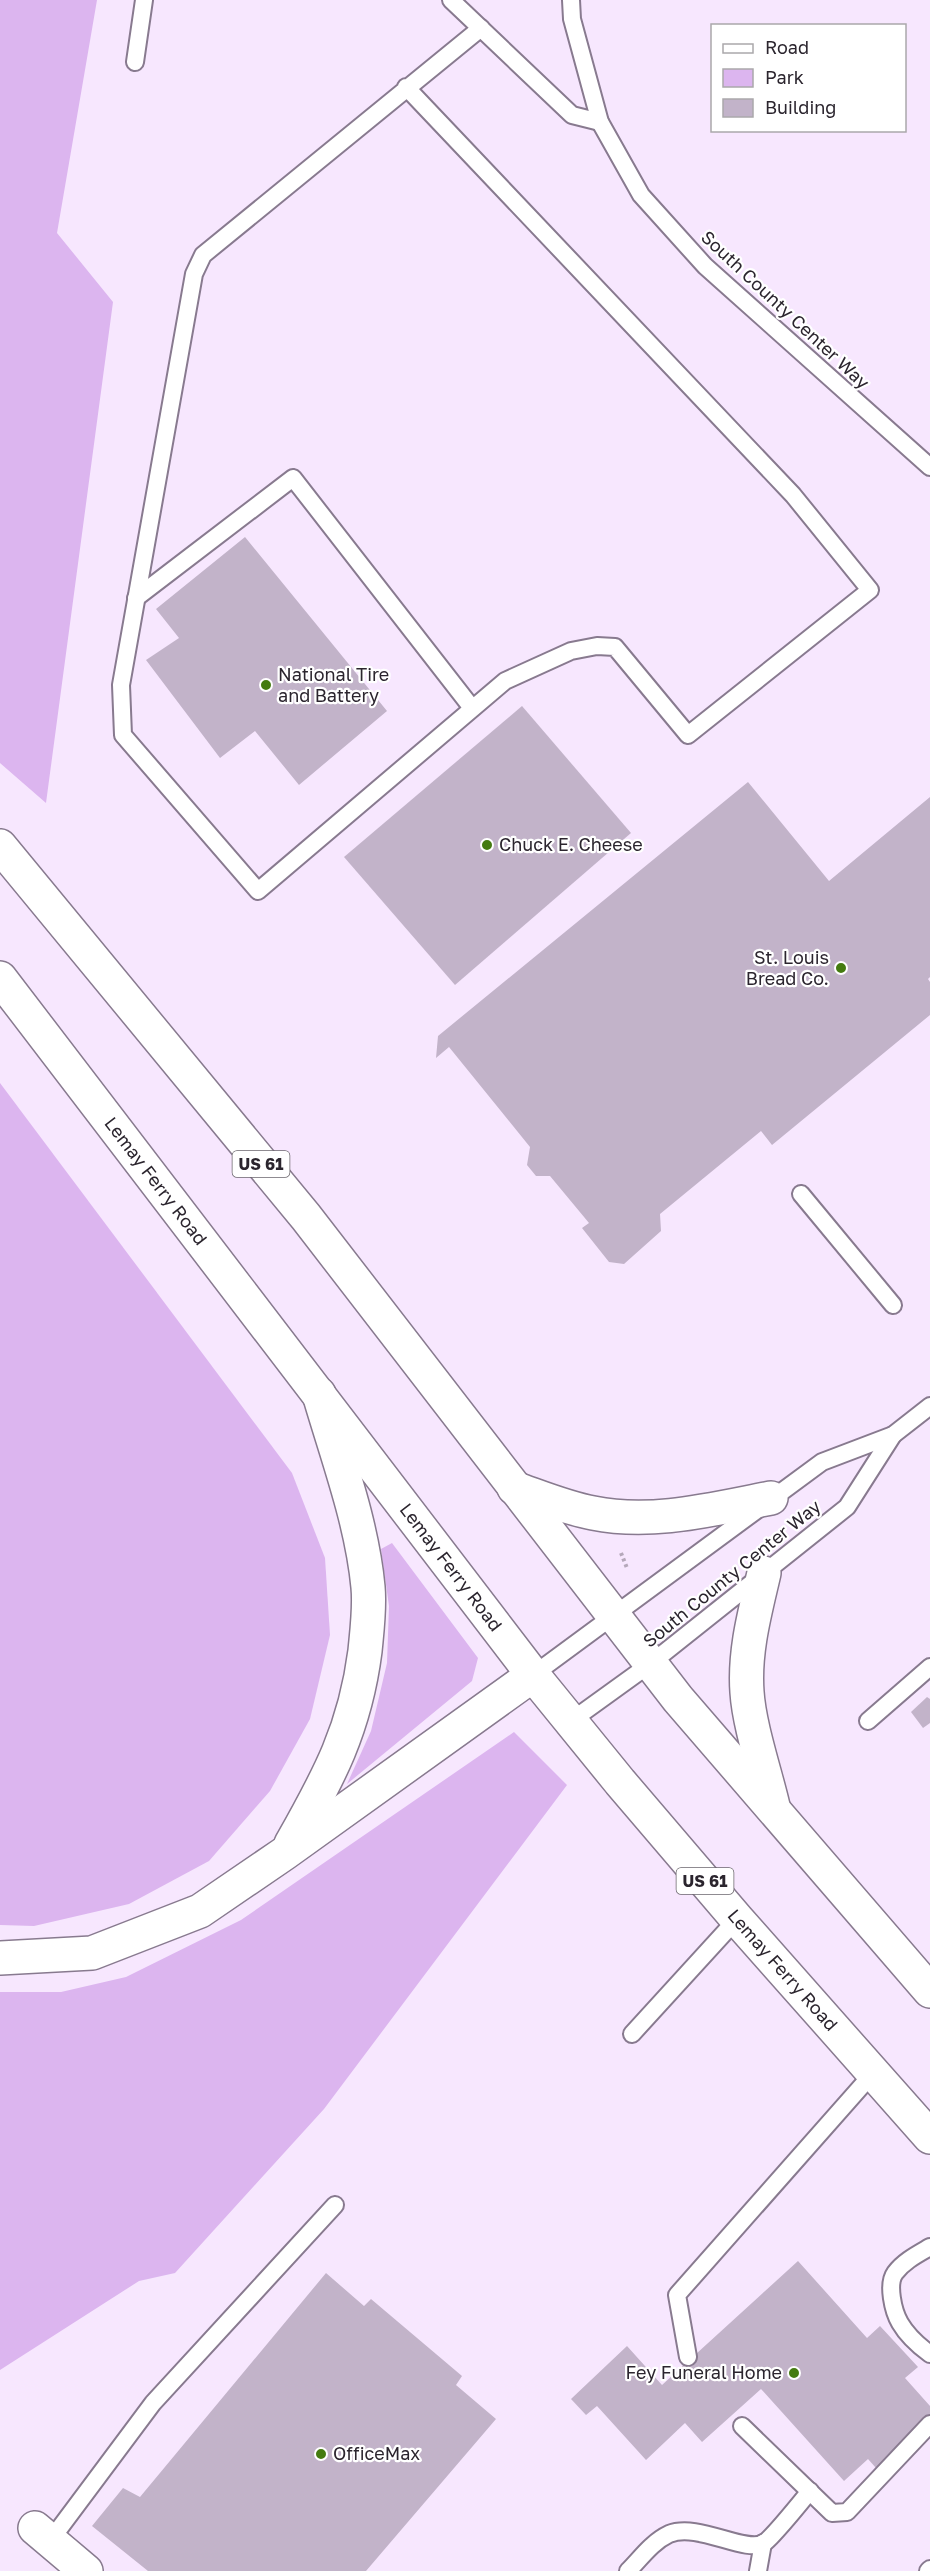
<svg xmlns="http://www.w3.org/2000/svg" width="930" height="2571" font-family="'Golos Text',sans-serif">
<style>
.green{fill:#dcb5ef}
.building{fill:#c2b3c9}
.lines{fill:none;stroke-linecap:round;stroke-linejoin:round}
.service-casing{stroke:#887a8f;stroke-width:20}
.minor-casing{stroke:#887a8f;stroke-width:36}
.primary-casing{stroke:#887a8f;stroke-width:36}
.motorway-casing{stroke:#887a8f;stroke-width:36}
.path{stroke:#b5a8ba;stroke-width:4;stroke-dasharray:3 3;stroke-linecap:butt}
.service{stroke:#fff;stroke-width:16}
.minor{stroke:#fff;stroke-width:33}
.primary{stroke:#fff;stroke-width:33}
.motorway{stroke:#fff;stroke-width:33}
.poi-dot{fill:#447b10;stroke:#fff;stroke-width:2}
.labels{text-anchor:middle;stroke-width:4.5;stroke-linejoin:round;paint-order:stroke}
.shield{fill:#fff;stroke:#6b666d;stroke-width:1.5}
.shield-label{font-size:16px;font-weight:bold;fill:#2b252e}
.street-label{font-size:18px;fill:#2b252e;stroke:#fff}
.poi-label{font-size:18px;fill:#2b252e;stroke:#fff;text-anchor:start}
</style>
<rect width="100%" height="100%" fill="#f7e7fe"/>
<g class="green">
<polygon points="0,0 97,0 57,233 113,302 46,803 0,763"/>
<polygon points="0,1083 292,1473 325,1558 330,1635 310,1719 270,1791 209,1861 129,1904 34,1926 0,1925"/>
<polygon points="392,1543 478,1658 472,1681 347,1784 371,1731 387,1663 389,1606 381,1549"/>
<polygon points="514,1732 567,1785 324,2109 175,2273 139,2281 0,2370 0,1992 61,1992 126,1977 241,1920"/>
</g>
<g class="building">
<polygon points="245,537 387,711 299,785 255,731 220,758 146,660 179,638 156,609"/>
<polygon points="522,706 631,833 455,985 344,857"/>
<polygon points="748,782 829,881 930,797 930,977 928,979 930,982 930,1015 772,1145 761,1131 660,1214 661,1231 624,1264 609,1262 582,1228 589,1223 550,1176 536,1176 527,1165 530,1147 449,1047 436,1058 438,1036"/>
<polygon points="927,1697 930,1699 930,1723 923,1728 911,1712"/>
<polygon points="798,2261 867,2338 880,2326 918,2367 905,2378 930,2406 930,2419 876,2468 868,2459 844,2481 761,2389 702,2442 685,2423 646,2460 597,2406 586,2415 571,2399 627,2346 662,2385"/>
<polygon points="326,2273 364,2306 371,2299 462,2376 456,2385 496,2419 366,2571 148,2571 92,2526 123,2488 140,2497"/>
</g>
<g class="lines">
<g class="service-casing">
<g id="service">
<polyline points="451,0 572,115 600,122"/>
<polyline points="571,0 572,19 600,122 641,195 705,266 930,467"/>
<polyline points="135,62 144,0"/>
<polyline points="406,87 793,495 870,590 688,735 615,647 597,646 571,651 505,681 258,891 123,735 121,685 194,274 203,255 481,28"/>
<polyline points="136,598 293,478 472,708"/>
<polyline points="801,1194 893,1305"/>
<polyline points="533,1675 822,1462 893,1435 930,1406"/>
<polyline points="571,1721 650,1664 847,1507 893,1435"/>
<polyline points="868,1721 930,1667"/>
<polyline points="632,2034 737,1919"/>
<path d="M930 2247C918 2254 904 2261 895 2273 887 2284 893 2311 900 2323 907 2335 919 2346 930 2354"/>
<polyline points="688,2357 677,2295 874,2072"/>
<polyline points="742,2426 832,2513 847,2512 930,2424"/>
<polyline points="50,2541 153,2403 335,2205"/>
<path d="M628 2571C641 2558 652 2542 669 2534 698 2522 745 2554 764 2543 773 2537 801 2502 810 2491"/>
<polyline points="758,2571 763,2543"/>
<polyline points="928,2571 930,2569"/>
</g>
</g>
<g class="minor-casing">
<polyline id="minor" points="35,2528 86,2571"/>
</g>
<g class="primary-casing">
<g id="primary">
<polyline points="0,846 306,1217 678,1699 930,1991"/>
<path id="s1" d="M0 978 533 1675 620 1782 737 1919 930 2137"/>
<path d="M514 1488C540 1497 566 1508 593 1513 653 1525 713 1509 771 1498"/>
<path d="M764 1573C755 1612 744 1651 747 1692 749 1725 765 1772 773 1806"/>
</g>
</g>
<g class="motorway-casing">
<g id="motorway">
<path d="M291 1844C329 1777 355 1729 365 1651 367 1630 370 1608 368 1587 362 1522 337 1456 319 1394"/>
<polyline points="0,1958 92,1953 200,1911 285,1853 533,1675"/>
</g>
</g>
<polyline class="path" points="621,1553 627,1568"/>
<use href="#service" class="service"/>
<use href="#minor" class="minor"/>
<use href="#primary" class="primary"/>
<use href="#motorway" class="motorway"/>
</g>
<g class="poi-dot">
<circle cx="266" cy="685" r="6"/>
<circle cx="487" cy="845" r="6"/>
<circle cx="841" cy="968" r="6"/>
<circle cx="794" cy="2373" r="6"/>
<circle cx="321" cy="2454" r="6"/>
</g>
<g class="labels">
<g class="shield">
<rect x="232.5" y="1151" width="57" height="26" rx="4.5"/>
<rect x="676.5" y="1868" width="57" height="26" rx="4.5"/>
</g>
<g class="shield-label">
<text x="261" y="1170">US 61</text>
<text x="705" y="1887">US 61</text>
</g>
<g class="street-label">
<text transform="translate(785 310) rotate(43)" y="6">South County Center Way</text>
<text dy="6" stroke="none"><textPath href="#s1" startOffset="256">Lemay Ferry Road</textPath></text>
<text dy="6" stroke="none"><textPath href="#s1" startOffset="742">Lemay Ferry Road</textPath></text>
<text transform="translate(732 1574) rotate(-39)" y="6">South County Center Way</text>
<text dy="6" stroke="none"><textPath href="#s1" startOffset="1264">Lemay Ferry Road</textPath></text>
</g>
<g class="poi-label">
<text x="278" y="681">National Tire<tspan x="278" dy="21">and Battery</tspan></text>
<text x="499" y="851">Chuck E. Cheese</text>
<text x="829" y="964" text-anchor="end">St. Louis<tspan x="829" dy="21">Bread Co.</tspan></text>
<text x="782" y="2379" text-anchor="end">Fey Funeral Home</text>
<text x="333" y="2460">OfficeMax</text>
</g>
</g>
<rect x="711" y="24" width="195" height="108" fill="#ffffff" stroke="#aaa8ab" stroke-width="1.5"/>
<rect x="723" y="44" width="30" height="9" fill="#ffffff" stroke="#aaa8ab" stroke-width="1.5"/>
<text x="765" y="54" font-size="18" fill="#2b252e">Road</text>
<rect x="723" y="69" width="30" height="18" fill="#dcb5ef" stroke="#aaa8ab" stroke-width="1.5"/>
<text x="765" y="84" font-size="18" fill="#2b252e">Park</text>
<rect x="723" y="99" width="30" height="18" fill="#c2b3c9" stroke="#aaa8ab" stroke-width="1.5"/>
<text x="765" y="114" font-size="18" fill="#2b252e">Building</text>
</svg>
